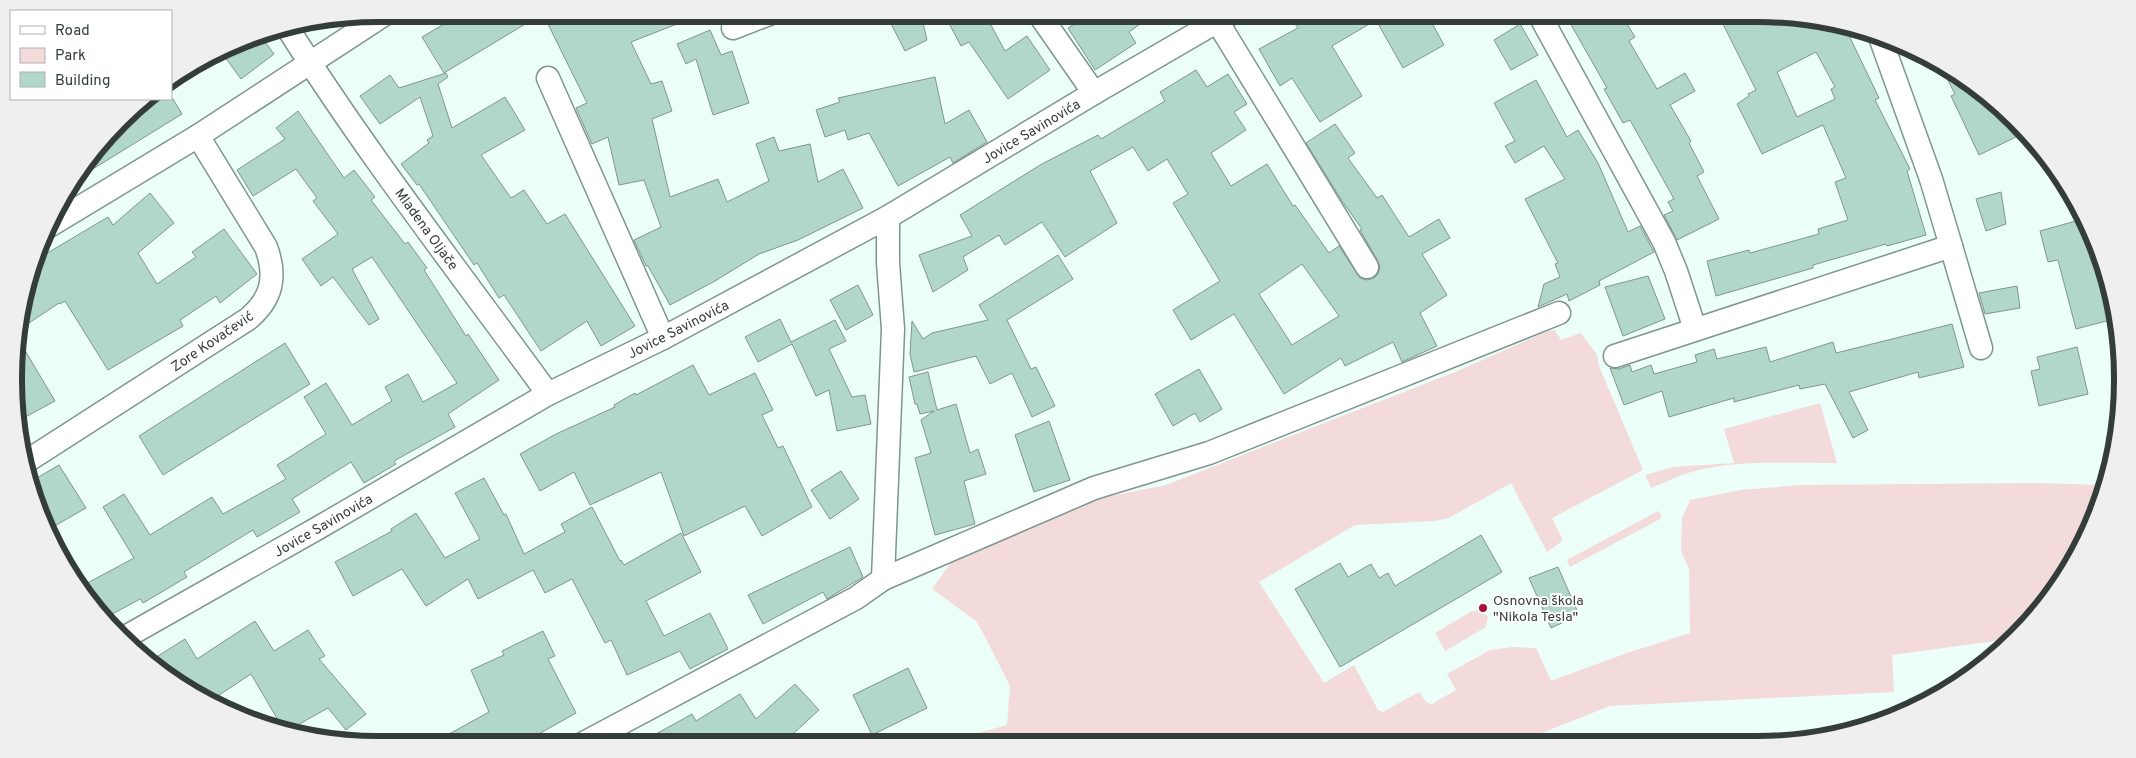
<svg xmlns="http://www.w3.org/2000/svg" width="2136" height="758" font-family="Overpass,sans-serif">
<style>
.green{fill:#f3dadb}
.building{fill:#b1d7ca;stroke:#80968e;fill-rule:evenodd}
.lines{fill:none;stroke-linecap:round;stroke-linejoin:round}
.street-casing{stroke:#7f968e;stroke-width:25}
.street{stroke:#fff;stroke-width:22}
.poi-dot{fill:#a8103a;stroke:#fff;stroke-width:2}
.labels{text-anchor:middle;stroke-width:4;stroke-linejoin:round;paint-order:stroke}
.street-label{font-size:14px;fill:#343d3a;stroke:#fff}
.poi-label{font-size:14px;fill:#343d3a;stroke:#fff;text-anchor:start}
.rim{fill:none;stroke:#343d3a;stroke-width:6}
</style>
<rect width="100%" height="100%" fill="#ecfff8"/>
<g class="green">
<polygon points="1555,330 1561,340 1581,333 1597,355 1599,366 1643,470 1552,518 1562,538 1561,542 1547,552 1511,483 1449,518 1435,521 1355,525 1259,582 1324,683 1354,665 1378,710 1383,712 1419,692 1427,703 1432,704 1456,690 1447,674 1490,650 1513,647 1536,648 1551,681 1627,653 1690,633 1689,569 1681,551 1682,518 1690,500 1741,490 1800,485 2037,483 2105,485 2077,554 2074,555 2073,562 2010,639 1892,655 1894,692 1610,706 1519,742 973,743 968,736 1007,725 1010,686 983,633 976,621 932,589 952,561 1101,498 1166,485 1455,372 1548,331"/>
<path d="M1820 403 1837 463C1791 463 1744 460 1698 470 1682 474 1666 482 1651 488L1645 475 1673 467 1734 463 1724 429Z"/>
<polygon points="1658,511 1662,516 1660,519 1570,567 1567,560"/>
<polygon points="1481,610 1488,617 1486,627 1445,651 1435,633 1472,611"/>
</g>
<g class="building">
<polygon points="461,14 542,14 444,73 422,37"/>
<polygon points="543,14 699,14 700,15 631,42 651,84 662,81 672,111 652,119 670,197 718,179 727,202 769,181 756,144 774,137 779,151 810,144 818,182 843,169 863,208 798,240 759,254 715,281 670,305 648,266 646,266 634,240 661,227 644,180 619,185 608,137 592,144 576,108 587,103"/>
<polygon points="886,14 921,14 927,40 905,51"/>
<polygon points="944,14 985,14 1005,51 1027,36 1050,70 1008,99 969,42 961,46"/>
<polygon points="1090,14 1154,14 1129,32 1136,43 1095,70 1068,28"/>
<polygon points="1310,14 1427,14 1444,45 1403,68 1376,20 1332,46 1362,96 1320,122 1292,78 1280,86 1259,49 1298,28 1295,24"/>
<polygon points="1565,14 1621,14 1635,37 1629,41 1657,89 1685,73 1695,91 1670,105 1691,141 1689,143 1704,172 1697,176 1719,219 1677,240 1664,215 1673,211 1668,202 1674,199 1630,120 1623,123 1604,89 1607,88"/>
<path d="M1734 14H1757L1844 25 1879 98 1875 100 1910 169 1907 171 1926 235 1887 246 1886 244 1813 265V268L1716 296 1707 261 1749 250 1750 253 1819 234 1818 229 1848 220 1835 182 1846 178 1823 125 1762 154 1737 104 1749 96 1748 94 1756 90 1721 20ZM1816 52 1835 87 1831 89 1835 99 1797 117 1777 72Z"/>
<polygon points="1520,24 1538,55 1511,70 1494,40"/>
<polygon points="710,30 721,55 732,51 749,103 713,115 696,59 686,64 677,44"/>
<polygon points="260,35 274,54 241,79 222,53 239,41"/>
<polygon points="1940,65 1979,89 2013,121 2020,135 1979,155 1951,96 1955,94"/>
<path d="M1196 70 1207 87 1228 74 1247 104 1234 112 1246 130 1211 153 1231 186 1267 164 1293 206 1295 205 1329 253 1339 246 1360 278 1367 280 1374 278 1378 274 1380 267 1378 261 1360 230 1362 229 1342 201 1306 143 1335 124 1355 153 1348 158 1377 198 1382 195 1409 237 1439 219 1450 238 1422 254 1447 295 1420 313 1437 346 1402 362 1393 342 1345 366 1341 358 1284 394 1234 314 1191 340 1173 310 1220 281 1173 203 1188 194 1167 159 1148 171 1133 147 1090 171 1117 223 1065 257 1042 222 1005 245 999 235 963 257 968 270 933 292 919 255 972 236 960 215 1040 165 1098 135 1101 139 1165 101 1160 92ZM1302 264 1339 316 1292 345 1259 294Z"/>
<polygon points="446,73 448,77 438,84 452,128 505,97 525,130 481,155 511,198 524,190 547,224 565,214 635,326 601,346 587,321 541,351 504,295 499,298 477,263 474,265 419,184 417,185 401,164 429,143 427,140 433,136 420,97 380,124 360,96 390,75 399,88"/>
<polygon points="935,77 945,124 969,110 987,142 953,163 950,157 898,186 869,133 848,140 845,130 825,137 816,110 840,102 838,98"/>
<polygon points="1536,80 1567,137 1578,130 1598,163 1628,232 1640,226 1654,252 1599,281 1600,285 1569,301 1567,294 1538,307 1544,284 1560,277 1555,264 1558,263 1525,199 1565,179 1544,146 1515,163 1505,146 1515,141 1494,103"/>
<polygon points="147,99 173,99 182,114 75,180 89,157 138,105"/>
<polygon points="298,111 344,178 354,170 375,197 371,200 405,244 408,242 427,268 424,270 466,336 468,334 499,380 448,414 455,427 394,461 396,464 364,483 351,462 292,499 300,512 257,537 253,530 184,572 187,577 143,603 140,599 105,618 80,587 134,558 103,507 124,494 150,535 212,497 223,514 286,479 277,465 326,434 304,397 326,383 352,425 392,401 385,387 408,374 423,402 457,383 372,257 352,269 379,319 369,325 333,277 321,286 302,259 338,234 313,201 317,198 296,169 253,196 237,170 285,139 276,128"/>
<polygon points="2001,192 2006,224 1986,231 1976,199"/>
<polygon points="150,193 174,223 138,253 157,284 196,257 192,252 224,229 257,274 220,303 216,296 180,320 183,326 108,370 65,301 60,304 59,303 17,331 39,258 108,217 113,225"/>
<polygon points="2083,219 2093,240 2114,319 2076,329 2058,260 2048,262 2040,231"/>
<polygon points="1058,255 1073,279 1007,320 1031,369 1036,367 1055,406 1032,417 1012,373 990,384 976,356 914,372 910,354 912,321 923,339 932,333 988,320 979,305"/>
<polygon points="1648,276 1665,319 1623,336 1605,287"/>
<polygon points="858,285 873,315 846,330 830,300"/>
<polygon points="2017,286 2020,308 1985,314 1979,293"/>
<polygon points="780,319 791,342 835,320 846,341 829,349 852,397 865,395 871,424 837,431 829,390 816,396 792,344 758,362 745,337"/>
<polygon points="1952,324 1964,367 1919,378 1918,372 1849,392 1868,430 1853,438 1825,384 1800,389 1799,385 1734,402 1734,398 1669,417 1662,391 1624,405 1610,368 1619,369 1630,365 1632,372 1651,365 1654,374 1697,362 1695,355 1714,349 1717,359 1766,347 1770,362 1833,342 1836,353"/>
<polygon points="17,337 55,401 18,421 15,403"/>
<polygon points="285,343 310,384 163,475 139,436"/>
<polygon points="2077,347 2088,394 2039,406 2031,371 2040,369 2037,357"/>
<polygon points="693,365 709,395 755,373 773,410 762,415 778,448 783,446 812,507 762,536 745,506 684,536 661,472 590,505 574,472 540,491 520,454 556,434 615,407 614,405 635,393 636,395"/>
<polygon points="1199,369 1222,409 1200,422 1195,413 1173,426 1155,394"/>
<polygon points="928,372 937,410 956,404 970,453 978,449 986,474 964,481 975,524 935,535 915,458 931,453 921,420 934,411 920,414 917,404 915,404 909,377"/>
<polygon points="1049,421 1070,480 1034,492 1015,435"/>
<polygon points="59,465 86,508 51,528 30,482"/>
<polygon points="841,471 859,499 830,519 811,490"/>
<polygon points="484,478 504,515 506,514 524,554 565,532 561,524 592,507 620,561 621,560 624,565 681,533 701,572 646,601 664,636 710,613 728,649 690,669 680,651 627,675 611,640 605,643 572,579 545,593 533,570 478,599 468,579 426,606 402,569 353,596 335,562 392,531 391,529 416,513 445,558 480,539 455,493"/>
<polygon points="1481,535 1502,572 1340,667 1295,589 1340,563 1348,577 1371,564 1379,578 1388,573 1395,586"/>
<polygon points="850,547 863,577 827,599 823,592 763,624 748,595"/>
<polygon points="1558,567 1579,615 1551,628 1529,578"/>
<polygon points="255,621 274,651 308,630 325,656 319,659 366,714 346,730 328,708 285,732 251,674 213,699 176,683 150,661 185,639 197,659"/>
<polygon points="543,631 555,656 548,659 576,713 521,744 431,744 489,712 471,670 504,655 502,651"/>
<polygon points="908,668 927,708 872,735 853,695"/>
<polygon points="795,684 819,710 794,733 801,743 638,744 692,714 696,721 740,694 756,719"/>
</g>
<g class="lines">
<g class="street-casing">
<g id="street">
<polyline points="1039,14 1094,93"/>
<polyline points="1539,14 1664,242 1676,271 1695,329"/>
<polyline points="1217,21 1367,267"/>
<path d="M287 27C367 154 460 273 548 394"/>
<polyline points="733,28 769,14"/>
<polyline points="548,78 663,338"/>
<polyline points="198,136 385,14"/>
<polyline points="1951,246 1981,348"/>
<polyline points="1615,356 1951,246 1931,179 1880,37"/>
<path d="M24 463 248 319C272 299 277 277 266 247L198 136 49 226"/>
<polyline points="883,579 1094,488 1209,453 1559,313"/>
<polyline points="122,639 318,528 548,394 663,338 888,217 1094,93 1230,14"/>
<polyline points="582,744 856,598 883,579 893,329 888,263 888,217"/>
</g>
</g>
<use href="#street" class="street"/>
</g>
<circle class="poi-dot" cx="1483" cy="608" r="5"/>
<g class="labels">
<g class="street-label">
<text transform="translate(1031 131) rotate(-31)" y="5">Jovice Savinovića</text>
<text transform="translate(427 229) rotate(54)" y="5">Mladena Oljače</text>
<text transform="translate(678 329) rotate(-27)" y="5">Jovice Savinovića</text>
<text transform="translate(212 341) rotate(-34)" y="5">Zore Kovačević</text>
<text transform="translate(323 525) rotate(-30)" y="5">Jovice Savinovića</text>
</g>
<g class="poi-label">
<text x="1493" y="605">Osnovna škola<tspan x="1493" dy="16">"Nikola Tesla"</tspan></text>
</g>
</g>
<path d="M0 0H2136V758H0ZM378 22H1758A356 356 0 0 1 2114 378V380A356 356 0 0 1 1758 736H378A356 356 0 0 1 22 380V378A356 356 0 0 1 378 22Z" fill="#efefef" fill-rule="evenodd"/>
<path class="rim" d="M378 22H1758A356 356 0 0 1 2114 378V380A356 356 0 0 1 1758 736H378A356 356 0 0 1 22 380V378A356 356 0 0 1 378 22Z"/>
<rect x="10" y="10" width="162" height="90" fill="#ffffff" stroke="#aeb1b0"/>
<rect x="20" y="26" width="25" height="8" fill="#ffffff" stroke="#aeb1b0"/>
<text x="55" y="35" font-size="15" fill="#343d3a">Road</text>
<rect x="20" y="48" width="25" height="15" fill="#f3dadb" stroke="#aeb1b0"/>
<text x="55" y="60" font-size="15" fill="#343d3a">Park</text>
<rect x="20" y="72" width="25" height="15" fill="#b1d7ca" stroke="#aeb1b0"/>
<text x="55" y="85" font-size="15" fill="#343d3a">Building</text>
</svg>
